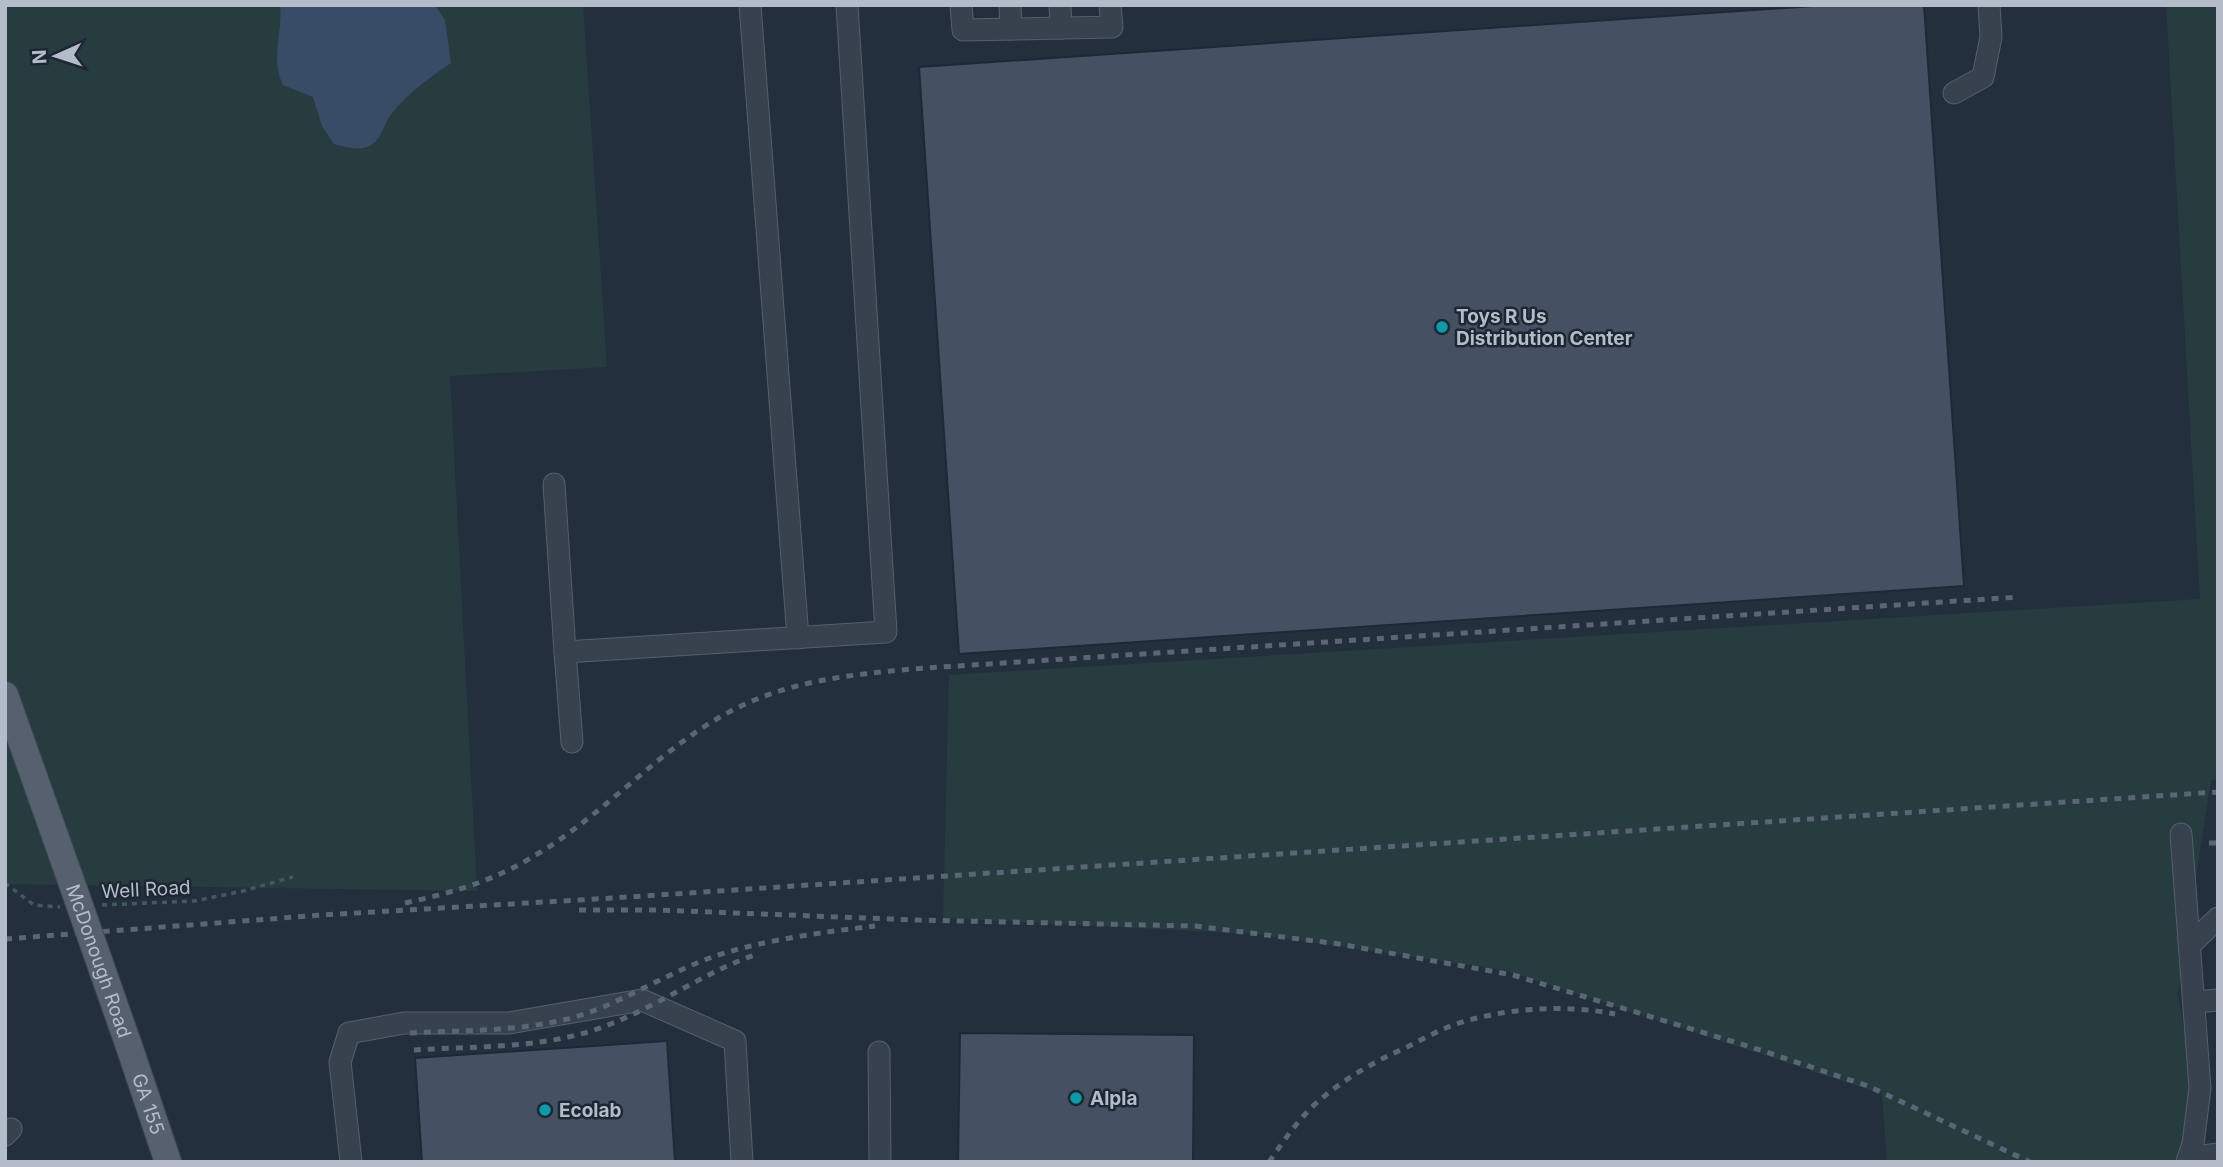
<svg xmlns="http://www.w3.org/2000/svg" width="2223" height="1167" font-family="Inter,sans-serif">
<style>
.green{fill:#263c3f}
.water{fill:#394c67}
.building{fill:#455162;stroke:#1f2835;stroke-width:2}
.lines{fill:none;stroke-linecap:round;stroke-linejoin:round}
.minor-casing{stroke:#565f6c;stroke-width:23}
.major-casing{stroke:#414a57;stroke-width:28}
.path{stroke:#44595c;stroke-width:3.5;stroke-dasharray:5 5;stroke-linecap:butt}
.minor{stroke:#38414e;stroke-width:21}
.major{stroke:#56606e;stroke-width:26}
.rail{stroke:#5a6575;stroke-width:5;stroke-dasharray:7 7;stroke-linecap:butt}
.major-bridge-casing{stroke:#414a57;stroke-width:28;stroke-linecap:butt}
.major-bridge{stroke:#56606e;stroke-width:26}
.culture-dot{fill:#0f9aa8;stroke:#1d2633;stroke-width:2.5}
.labels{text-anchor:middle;stroke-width:5;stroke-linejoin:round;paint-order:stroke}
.poi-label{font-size:19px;font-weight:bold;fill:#b4bcc9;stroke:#1d2633;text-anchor:start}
.street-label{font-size:19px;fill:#b4bcc9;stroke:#1d2633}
</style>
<rect width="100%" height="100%" fill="#242f3e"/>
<g class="green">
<polygon points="5,5 583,5 607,367 450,376 477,891 5,884"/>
<polygon points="2166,5 2218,5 2218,779 2211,781 2178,993 2193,1081 2186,1149 2179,1162 1887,1162 1882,1094 1504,970 1257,934 943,918 949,675 2200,599"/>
</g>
<path class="water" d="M280 5H435L445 20 451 63C429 78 409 92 392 113 384 122 383 138 371 145 360 152 345 147 334 144L322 126 313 97 283 85C270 58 283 33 280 5Z"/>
<g class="building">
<polygon points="1828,5 1924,5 1964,586 959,654 919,67"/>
<polygon points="960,1033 1194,1035 1193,1162 958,1162"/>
<polygon points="667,1041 675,1162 422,1162 415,1058"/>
</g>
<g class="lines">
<g class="minor-casing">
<g id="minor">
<polyline points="750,5 798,638"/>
<polyline points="961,5 963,30 1112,27 1110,5"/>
<polyline points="1010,5 1011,29"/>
<polyline points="1060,5 1061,28"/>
<polyline points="1954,93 1983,77 1991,37 1989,5"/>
<polyline points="554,484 565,652 886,632 847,5"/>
<polyline points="565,652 572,742"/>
<polyline points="2181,834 2200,1088 2193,1144 2187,1162"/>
<polyline points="2191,944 2218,918"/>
<polyline points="2195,1002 2218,1000"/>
<polyline points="879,1052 880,1162"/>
<polyline points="5,1135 11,1129"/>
<polyline points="2188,1158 2218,1154"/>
<polyline points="351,1162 340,1062 349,1033 404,1023 509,1023 642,1000 735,1041 742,1162"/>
</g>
</g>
<g class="major-casing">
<g id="major">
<polyline points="5,695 69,875"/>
<path id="s1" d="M129 1046 168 1162"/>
</g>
</g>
<g class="path">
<polyline points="5,883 34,905 60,907"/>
<polyline points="102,905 194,901 243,891 293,877"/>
</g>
<use href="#minor" class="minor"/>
<use href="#major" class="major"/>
<g class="rail">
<polyline points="2209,843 2218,843"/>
<path d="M405 903C451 893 494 881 534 856 608 813 663 743 741 706 796 680 851 675 911 669L2019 597"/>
<polyline points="579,910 658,910 916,920 1195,926 1339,944 1513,975 1751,1047 1868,1086 2030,1162"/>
<polyline points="5,939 322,915 613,898 2218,792"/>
<path d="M410 1033C467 1030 529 1032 585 1014 627 999 665 975 707 959 755 941 823 932 875 926"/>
<path d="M414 1050C477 1046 548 1049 608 1025 660 1005 705 972 757 954"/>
<path d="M1269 1162C1282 1143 1296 1123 1312 1107 1340 1081 1373 1062 1407 1047 1423 1039 1439 1030 1456 1024 1505 1008 1564 1004 1615 1014"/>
</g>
<g class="major-bridge-casing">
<g id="major-bridge">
<path id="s2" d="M69 875 129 1046"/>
</g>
</g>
<use href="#major-bridge" class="major-bridge"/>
</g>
<g class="culture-dot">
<circle cx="1442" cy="327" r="7"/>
<circle cx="1076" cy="1098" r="7"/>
<circle cx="545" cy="1110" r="7"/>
</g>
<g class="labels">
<g class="poi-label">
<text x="1456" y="323">Toys R Us<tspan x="1456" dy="22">Distribution Center</tspan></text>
<text x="1090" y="1105">Alpla</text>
<text x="559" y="1117">Ecolab</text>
</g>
<g class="street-label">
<text transform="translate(146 889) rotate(-3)" y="7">Well Road</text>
<text dy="7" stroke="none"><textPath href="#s2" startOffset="91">McDonough Road</textPath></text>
<text dy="7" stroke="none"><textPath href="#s1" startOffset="61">GA 155</textPath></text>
</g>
</g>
<rect width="2223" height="1167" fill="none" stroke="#b4bcc9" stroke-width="14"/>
<g transform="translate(56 56) rotate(267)" stroke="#1d2633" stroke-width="5" paint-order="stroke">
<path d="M0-5L12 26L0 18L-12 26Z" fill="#b4bcc9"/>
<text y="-10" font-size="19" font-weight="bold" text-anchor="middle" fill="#b4bcc9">N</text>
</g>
</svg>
